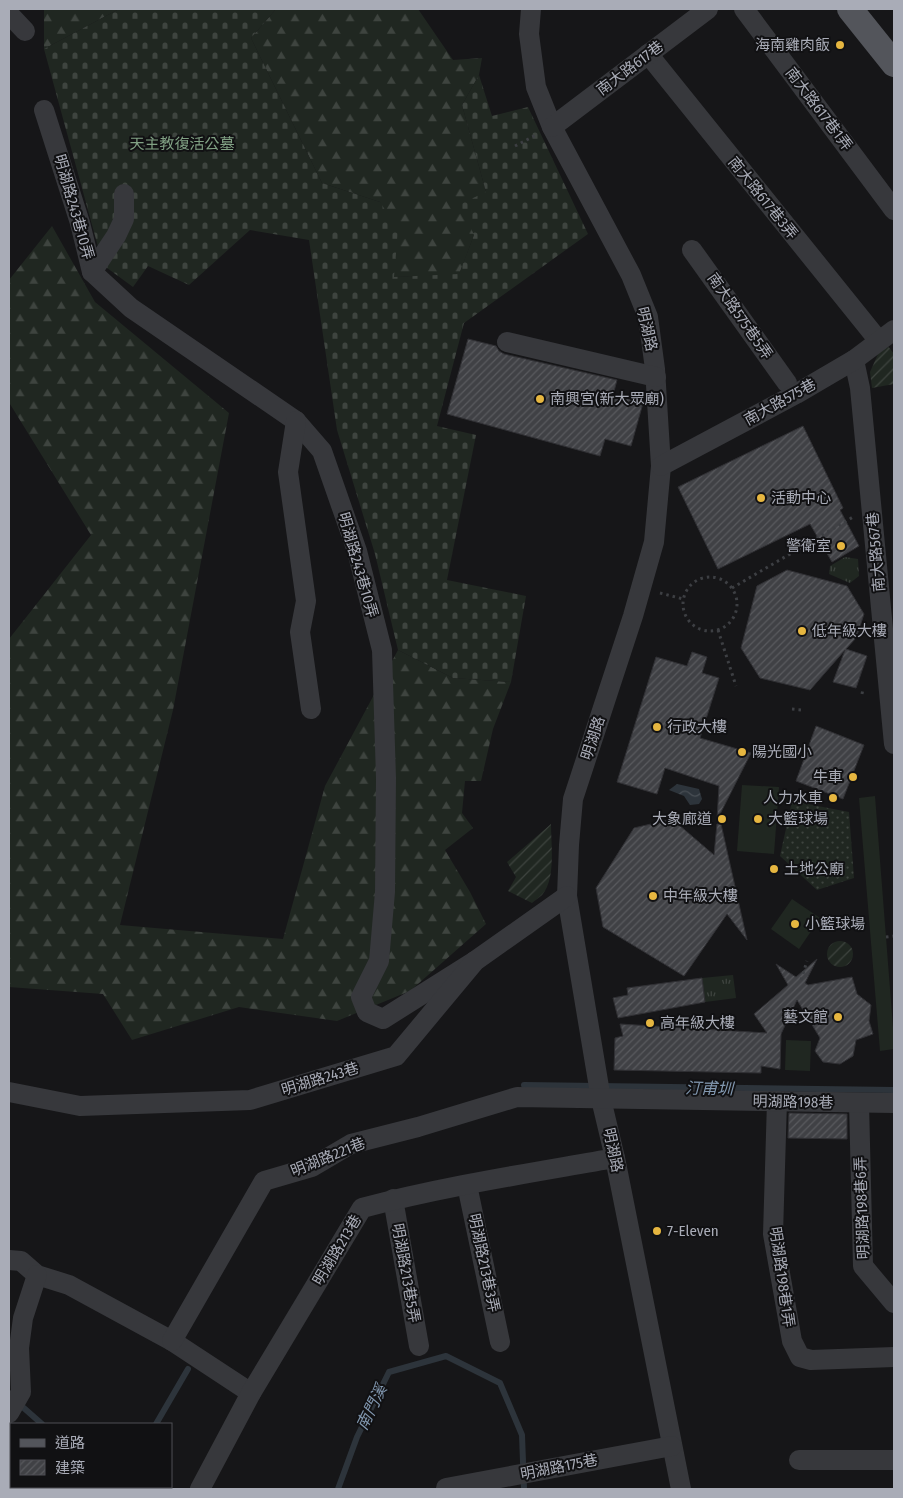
<svg xmlns="http://www.w3.org/2000/svg" width="903" height="1498" font-family="'Fira Sans Condensed','Noto Sans TC',sans-serif">
<style>
.grass{fill:url(#grass-dots)}
.forest{fill:url(#forest-firs)}
.cemetery{fill:url(#cemetery-stones)}
.park{fill:url(#park-tufts)}
.garden{fill:url(#garden-furrows)}
.pitch{fill:#202721}
.water{fill:url(#water-waves)}
.lines{fill:none;stroke-linecap:round;stroke-linejoin:round}
.stream{stroke:#2d343b;stroke-width:6}
.building{fill:url(#building-hatch);stroke:#303034}
.path{stroke:#3d3f43;stroke-width:3;stroke-dasharray:2.5 4;stroke-linecap:butt}
.minor{stroke:#37383c;stroke-width:20}
.major{stroke:#53555b;stroke-width:26}
.poi-dot{fill:#e6b640;stroke:#111113;stroke-width:2}
.labels{text-anchor:middle;stroke-width:4;stroke-linejoin:round;paint-order:stroke}
.poi-label{font-size:15px;fill:#a9acb7;stroke:#111113;text-anchor:start}
.street-label{font-size:15px;fill:#a9acb7;stroke:#111113}
.park-label{font-size:15px;fill:#81a184;stroke:#111113}
.water-label{font-size:16px;font-style:italic;fill:#8298b0;stroke:#111113}
</style>
<defs>
<pattern id="grass-dots" width="8" height="8" patternUnits="userSpaceOnUse" patternTransform="scale(1.25)"><rect width="8" height="8" fill="#202721"/><path d="M2 2h.1M6 6h.1" fill="none" stroke="#3e443f" stroke-width="1.8" stroke-linecap="round"/></pattern>
<pattern id="forest-firs" width="22" height="20" patternUnits="userSpaceOnUse" patternTransform="scale(1.25)"><rect width="22" height="20" fill="#202721"/><path d="M5 1l3.5 6h-7zM16 11l3.5 6h-7z" fill="#3e443f"/></pattern>
<pattern id="cemetery-stones" width="16" height="16" patternUnits="userSpaceOnUse" patternTransform="scale(1.25)"><rect width="16" height="16" fill="#202721"/><path d="M2 7V4a2 2 0 0 1 4 0v3zM10 15v-3a2 2 0 0 1 4 0v3z" fill="#3e443f"/></pattern>
<pattern id="park-tufts" width="24" height="20" patternUnits="userSpaceOnUse" patternTransform="scale(1.25)"><rect width="24" height="20" fill="#202721"/><path d="M3 7l-1-3M5 7V3M7 7l1-3M15 17l-1-3M17 17v-4M19 17l1-3" fill="none" stroke="#3e443f"/></pattern>
<pattern id="garden-furrows" width="10" height="10" patternUnits="userSpaceOnUse" patternTransform="scale(1.25)"><rect width="10" height="10" fill="#202721"/><path d="M-1 1l2-2M0 10L10 0M9 11l2-2" fill="none" stroke="#3e443f"/></pattern>
<pattern id="water-waves" width="16" height="10" patternUnits="userSpaceOnUse" patternTransform="scale(1.25)"><rect width="16" height="10" fill="#2d343b"/><path d="M0 5q4-4 8 0t8 0" fill="none" stroke="#494f55"/></pattern>
<pattern id="building-hatch" width="6" height="6" patternUnits="userSpaceOnUse" patternTransform="scale(1.25)"><rect width="6" height="6" fill="#404145"/><path d="M-1 1l2-2M0 6l6-6M5 7l2-2" fill="none" stroke="#595a5e"/></pattern>
</defs>
<rect width="100%" height="100%" fill="#161618"/>
<polygon class="grass" points="792,801 849,812 854,878 817,890 780,856"/>
<g class="forest">
<polygon points="44,9 119,9 44,49"/>
<polygon points="276,9 418,9 453,60 482,58 479,75 462,105 486,192 474,235 459,275 394,277 380,202 322,183 251,38"/>
<polygon points="52,226 95,302 229,413 173,710 120,925 283,939 325,786 398,650 453,678 511,682 493,729 481,781 465,781 462,813 473,828 445,850 470,892 486,924 410,991 337,1021 239,1007 132,1040 103,994 9,987 9,639 91,535 10,404 9,280"/>
</g>
<polygon class="cemetery" points="119,9 276,9 251,38 322,183 380,202 398,230 394,277 459,274 474,235 460,204 486,192 462,105 479,75 492,116 528,107 588,234 464,323 437,426 476,435 447,580 526,596 511,682 453,678 398,650 375,554 337,430 309,240 250,230 189,285 148,266 133,287 103,265 44,49"/>
<g class="park">
<polygon points="845,557 858,559 859,576 850,583 829,574 830,566"/>
<polygon points="733,975 736,998 705,1002 702,978"/>
</g>
<g class="garden">
<polygon points="888,346 894,354 894,384 872,388 870,372 878,354"/>
<path d="M551 824C551 845 556 879 542 895 539 898 535 900 532 903L508 891 516 877 507 862Z"/>
<circle cx="840" cy="954" r="13"/>
</g>
<g class="pitch">
<polygon points="742,785 779,787 774,854 737,851"/>
<polygon points="875,796 894,1040 894,1049 880,1051 859,798"/>
<polygon points="792,899 820,918 799,949 771,929"/>
<polygon points="786,1040 811,1041 810,1071 785,1070"/>
</g>
<polygon class="water" points="677,784 699,789 702,799 699,804 690,805 684,796 669,790"/>
<g class="lines">
<g class="stream">
<polyline points="524,1085 894,1090"/>
<polyline points="17,1402 42,1424"/>
<polyline points="156,1424 188,1369"/>
<polyline points="48,1487 48,1489"/>
<polyline points="118,1489 120,1487"/>
<polyline points="338,1489 357,1437 389,1372 446,1356 500,1383 522,1435 524,1489"/>
</g>
</g>
<g class="building">
<polygon points="468,339 496,346 499,351 504,354 617,380 613,395 643,403 631,446 605,439 600,456 447,414"/>
<polygon points="803,426 843,508 840,510 859,546 832,562 810,524 718,569 678,487"/>
<polygon points="787,570 847,586 864,614 856,638 846,649 867,656 856,688 833,682 845,650 810,690 760,678 741,648 757,586"/>
<polygon points="692,652 707,657 702,673 719,678 700,738 751,753 717,820 719,786 665,768 657,794 617,782 656,657 687,666"/>
<polygon points="816,726 864,745 843,799 796,781"/>
<polygon points="672,819 714,855 717,824 721,824 747,940 727,914 684,976 603,927 596,888 634,828"/>
<polygon points="817,959 805,983 808,985 852,977 857,994 871,1005 869,1021 873,1034 856,1040 853,1056 840,1064 823,1062 815,1051 820,1038 797,1000 781,1034 780,1069 761,1066 761,1073 614,1070 615,1038 623,1036 620,1024 767,1033 754,1014 788,985 776,964 796,977"/>
<polygon points="702,978 705,1002 618,1018 613,998 628,995 627,988"/>
<polygon points="789,1113 847,1114 847,1139 788,1138"/>
</g>
<g class="lines">
<g class="path">
<polyline points="515,146 536,135"/>
<circle cx="710" cy="604" r="27"/>
<polyline points="732,588 853,517"/>
<polyline points="660,593 683,599"/>
<polyline points="718,630 736,686"/>
<polyline points="862,694 863,689"/>
<polyline points="792,709 802,710"/>
<polyline points="886,937 894,936"/>
<polyline points="801,980 807,961"/>
</g>
<g class="minor">
<polyline points="531,9 529,34 536,87 552,127 631,275 648,317 655,369 661,466 654,542 633,616 573,799 569,845 567,896 601,1099 615,1158 681,1489"/>
<polyline points="744,9 894,210"/>
<polyline points="9,14 25,31"/>
<polyline points="648,54 879,341"/>
<polyline points="44,110 80,223 92,272 131,308 296,421 322,451 357,551 382,650 386,778 385,892 379,961 361,997 367,1012 383,1019 475,961"/>
<polyline points="552,127 708,9"/>
<polyline points="692,250 787,383"/>
<polyline points="92,272 116,236 124,219 124,194"/>
<polyline points="507,342 656,377"/>
<polyline points="854,360 860,388 894,744"/>
<polyline points="296,421 288,472 306,601 300,632 311,709"/>
<polyline points="661,466 796,394 854,360 894,330"/>
<polyline points="9,1092 80,1106 250,1100 396,1056 475,961 567,896"/>
<polyline points="777,1101 773,1234 792,1341 800,1357 811,1360 894,1357"/>
<polyline points="859,1103 863,1266 894,1303"/>
<polyline points="467,1185 500,1342"/>
<polyline points="393,1199 419,1346"/>
<polyline points="9,1260 21,1261 37,1275 69,1285 172,1341 251,1393"/>
<polyline points="172,1341 264,1181 312,1167 351,1144 418,1127 517,1097 894,1103"/>
<polyline points="9,1413 21,1392 19,1348 23,1318 37,1275"/>
<polyline points="799,1460 894,1460"/>
<path d="M200 1489 251 1393 362 1208C445 1186 531 1173 615 1158"/>
<polyline points="446,1489 446,1488 672,1446"/>
</g>
<polyline class="major" points="850,9 894,64"/>
</g>
<g class="poi-dot">
<circle cx="840" cy="45" r="5"/>
<circle cx="540" cy="399" r="5"/>
<circle cx="761" cy="498" r="5"/>
<circle cx="841" cy="546" r="5"/>
<circle cx="802" cy="631" r="5"/>
<circle cx="657" cy="727" r="5"/>
<circle cx="742" cy="752" r="5"/>
<circle cx="853" cy="777" r="5"/>
<circle cx="833" cy="798" r="5"/>
<circle cx="722" cy="819" r="5"/>
<circle cx="758" cy="819" r="5"/>
<circle cx="774" cy="869" r="5"/>
<circle cx="653" cy="896" r="5"/>
<circle cx="795" cy="924" r="5"/>
<circle cx="838" cy="1017" r="5"/>
<circle cx="650" cy="1023" r="5"/>
<circle cx="657" cy="1231" r="5"/>
</g>
<g class="labels">
<g class="poi-label">
<text x="830" y="50" text-anchor="end">海南雞肉飯</text>
<text x="550" y="404">南興宮(新大眾廟)</text>
<text x="771" y="503">活動中心</text>
<text x="831" y="551" text-anchor="end">警衛室</text>
<text x="812" y="636">低年級大樓</text>
<text x="667" y="732">行政大樓</text>
<text x="752" y="757">陽光國小</text>
<text x="843" y="782" text-anchor="end">牛車</text>
<text x="823" y="803" text-anchor="end">人力水車</text>
<text x="712" y="824" text-anchor="end">大象廊道</text>
<text x="768" y="824">大籃球場</text>
<text x="784" y="874">土地公廟</text>
<text x="663" y="901">中年級大樓</text>
<text x="805" y="929">小籃球場</text>
<text x="828" y="1022" text-anchor="end">藝文館</text>
<text x="660" y="1028">高年級大樓</text>
<text x="667" y="1236">7-Eleven</text>
</g>
<g class="street-label">
<text transform="translate(630 68) rotate(-37)" y="5">南大路617巷</text>
<text transform="translate(819 109) rotate(53)" y="5">南大路617巷1弄</text>
<text transform="translate(763 198) rotate(51)" y="5">南大路617巷3弄</text>
<text transform="translate(74 207) rotate(74)" y="5">明湖路243巷10弄</text>
<text transform="translate(740 316) rotate(55)" y="5">南大路575巷5弄</text>
<text transform="translate(647 329) rotate(77)" y="5">明湖路</text>
<text transform="translate(780 402) rotate(-29)" y="5">南大路575巷</text>
<text transform="translate(876 552) rotate(-95)" y="5">南大路567巷</text>
<text transform="translate(358 565) rotate(74)" y="5">明湖路243巷10弄</text>
<text transform="translate(593 738) rotate(-72)" y="5">明湖路</text>
<text transform="translate(320 1079) rotate(-17)" y="5">明湖路243巷</text>
<text transform="translate(793 1102) rotate(1)" y="5">明湖路198巷</text>
<text transform="translate(613 1150) rotate(78)" y="5">明湖路</text>
<text transform="translate(328 1157) rotate(-22)" y="5">明湖路221巷</text>
<text transform="translate(862 1208) rotate(-92)" y="5">明湖路198巷6弄</text>
<text transform="translate(337 1250) rotate(-59)" y="5">明湖路213巷</text>
<text transform="translate(484 1263) rotate(78)" y="5">明湖路213巷3弄</text>
<text transform="translate(406 1273) rotate(80)" y="5">明湖路213巷5弄</text>
<text transform="translate(782 1277) rotate(82)" y="5">明湖路198巷1弄</text>
<text transform="translate(559 1467) rotate(-11)" y="5">明湖路175巷</text>
</g>
<g class="park-label">
<text x="182" y="149">天主教復活公墓</text>
</g>
<g class="water-label">
<text transform="translate(709 1088) rotate(1)" y="6">汀甫圳</text>
<text transform="translate(371 1407) rotate(-64)" y="6">南門溪</text>
</g>
</g>
<rect width="903" height="1498" fill="none" stroke="#a9acb7" stroke-width="20"/>
<rect x="10" y="1423" width="162" height="65" fill="#111113" stroke="#4e4f55"/>
<rect x="20" y="1439" width="25" height="8" fill="#53555b" stroke="#4e4f55"/>
<text x="55" y="1448" font-size="15" fill="#a9acb7">道路</text>
<rect x="20" y="1460" width="25" height="15" fill="url(#building-hatch)" stroke="#4e4f55"/>
<text x="55" y="1473" font-size="15" fill="#a9acb7">建築</text>
</svg>
